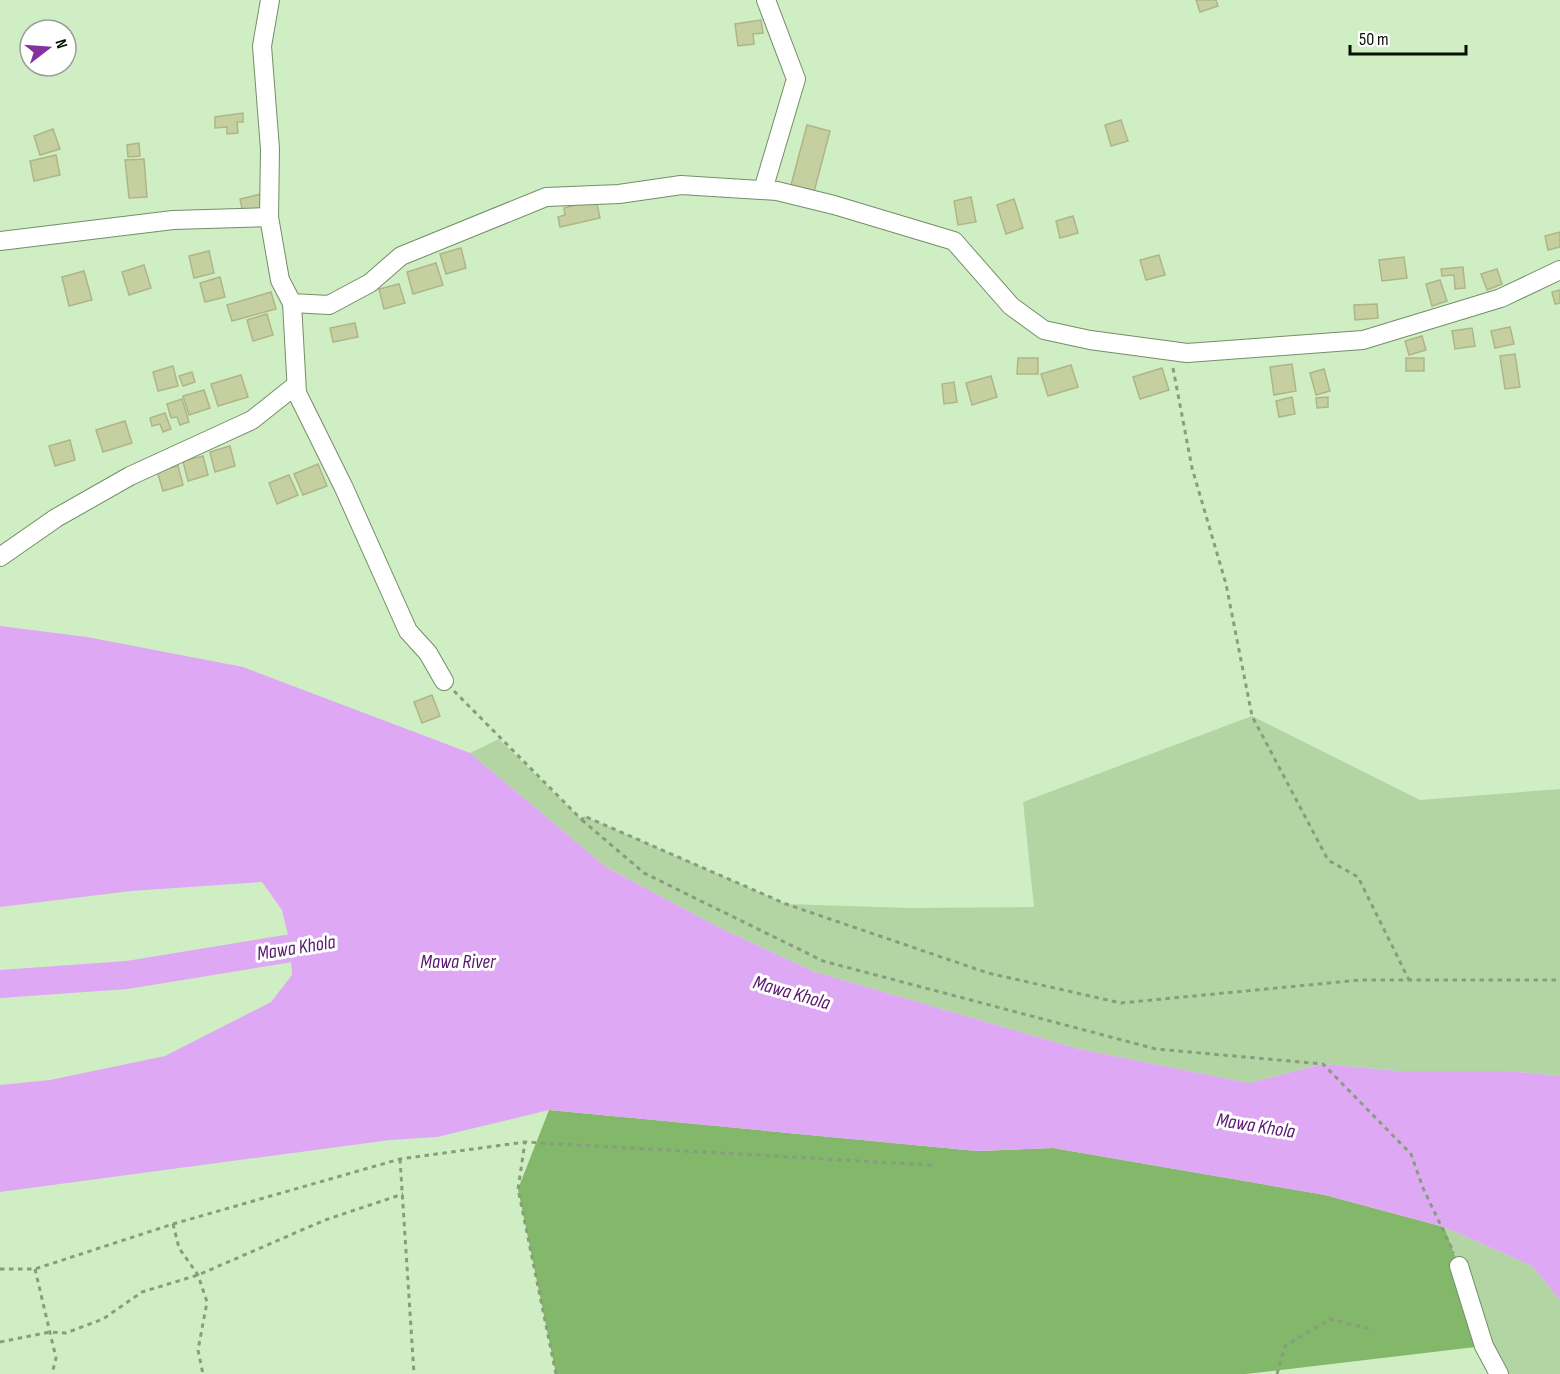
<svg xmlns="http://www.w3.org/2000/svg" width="1560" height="1374" font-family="'Sofia Sans Condensed',sans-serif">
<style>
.green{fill:#b3d5a4}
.forest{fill:#83b769}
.water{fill:#dfa8f5}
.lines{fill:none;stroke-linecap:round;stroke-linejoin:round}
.river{stroke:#dfa8f5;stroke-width:28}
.building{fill:#c6cf9f;stroke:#aeb687;stroke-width:1.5}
.minor-casing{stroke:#748e68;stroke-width:20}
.path{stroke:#879e7e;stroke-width:3;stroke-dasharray:4.5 4.5;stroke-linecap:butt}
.minor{stroke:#fff;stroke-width:18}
.labels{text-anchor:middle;stroke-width:6;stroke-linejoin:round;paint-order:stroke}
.water-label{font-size:20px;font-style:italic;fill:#5a1670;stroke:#fff}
</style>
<rect width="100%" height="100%" fill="#d0eec3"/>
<g class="green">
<polygon points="1252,716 1420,800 1560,789 1560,1076 1509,1071 1398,1071 1323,1064 1249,1083 1079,1049 815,972 720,928 606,867 470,753 499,739 582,820 584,816 786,904 908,908 1034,907 1023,802"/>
<polygon points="1444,1227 1532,1266 1560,1300 1560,1374 1501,1374"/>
</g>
<polygon class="forest" points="549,1110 977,1151 1053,1148 1325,1195 1444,1227 1459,1266 1484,1346 1246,1374 556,1374 518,1189"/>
<polygon class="water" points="0,626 87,637 243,667 470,753 606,867 720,928 815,972 1079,1049 1249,1083 1323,1064 1398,1071 1509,1071 1560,1076 1560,1300 1532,1266 1444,1227 1325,1195 1053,1148 977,1151 549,1110 437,1137 390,1140 0,1192 0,1085 50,1080 165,1056 271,1002 292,975 290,943 282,910 262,882 131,891 0,907"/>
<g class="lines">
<polyline class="river" points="0,984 127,975 328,942"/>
</g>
<g class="building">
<polygon points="1196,0 1216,0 1218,6 1200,12"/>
<polygon points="761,20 763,33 753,34 754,44 738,46 735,24"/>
<polygon points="243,113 243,122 237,122 238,133 227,134 227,127 215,128 215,117"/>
<polygon points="1121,120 1128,141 1111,146 1105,125"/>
<polygon points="807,125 830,131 814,192 791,185"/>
<polygon points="53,129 60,149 40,155 34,136"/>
<polygon points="139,143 140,156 128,157 127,145"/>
<polygon points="56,155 60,175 34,181 30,161"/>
<polygon points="144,159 147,197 129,198 125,160"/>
<polygon points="265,193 268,207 243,213 240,199"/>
<polygon points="971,197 976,222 958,225 954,201"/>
<polygon points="1014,199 1023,228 1006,234 997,205"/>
<polygon points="596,200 600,218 560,227 558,217 565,215 564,208"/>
<polygon points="1073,216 1078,233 1060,238 1056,221"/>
<polygon points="1560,232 1560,247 1548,250 1545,236"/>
<polygon points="461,248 466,268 446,274 440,254"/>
<polygon points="209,251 214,273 194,278 189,256"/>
<polygon points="1159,255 1165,275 1146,280 1140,260"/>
<polygon points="1404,257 1407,278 1382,281 1379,260"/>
<polygon points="436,263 443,285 413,294 407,272"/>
<polygon points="144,265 151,288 129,295 122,272"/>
<polygon points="1463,267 1465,288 1455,289 1454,275 1442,276 1441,269"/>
<polygon points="1497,269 1502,284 1487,290 1481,274"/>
<polygon points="84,271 92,300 69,306 62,277"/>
<polygon points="220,277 225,297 205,302 200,283"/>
<polygon points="1440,280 1447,301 1432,306 1426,284"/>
<polygon points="399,284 405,303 384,309 379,289"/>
<polygon points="1560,290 1560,303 1555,304 1552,292"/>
<polygon points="271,292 276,309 232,321 227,305"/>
<polygon points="1377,304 1378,318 1355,320 1354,305"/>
<polygon points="267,314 273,335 253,341 247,320"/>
<polygon points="355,323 358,337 333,342 330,328"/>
<polygon points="1510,327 1514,344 1495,348 1491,331"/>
<polygon points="1472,328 1475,346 1455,349 1452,331"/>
<polygon points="1422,336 1426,350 1409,355 1405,341"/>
<polygon points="1515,354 1520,387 1505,389 1500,356"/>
<polygon points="1018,358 1038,358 1038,374 1017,374"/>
<rect x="1406" y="358" width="18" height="13"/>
<polygon points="1292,364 1296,391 1274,395 1270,367"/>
<polygon points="1071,365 1078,387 1048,396 1041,374"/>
<polygon points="173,366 178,386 158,391 153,372"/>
<polygon points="1162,368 1169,390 1140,399 1133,377"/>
<polygon points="1324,369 1330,391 1316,395 1310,373"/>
<polygon points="192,372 195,382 183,386 179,376"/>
<polygon points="241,375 248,397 218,406 211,384"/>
<polygon points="991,376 997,397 972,405 966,383"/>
<polygon points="954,382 957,402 944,404 942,384"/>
<polygon points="204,390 210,408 189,415 183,396"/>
<polygon points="1292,397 1295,414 1279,417 1276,401"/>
<polygon points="1328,397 1328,407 1317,408 1316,398"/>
<polygon points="182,399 189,422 180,425 177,417 171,418 167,404"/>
<polygon points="165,413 171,429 163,432 160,424 152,426 150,418"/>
<polygon points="125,421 132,443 103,452 96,430"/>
<polygon points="70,440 75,460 55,466 49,446"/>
<polygon points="230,446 235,466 215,472 210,452"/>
<polygon points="203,456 208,475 188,481 183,461"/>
<polygon points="318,464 327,486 303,495 294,474"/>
<polygon points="178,466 183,485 163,491 157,471"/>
<polygon points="289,475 298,495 277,504 269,483"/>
<polygon points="432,695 440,716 422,723 414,702"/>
</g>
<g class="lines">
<g class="minor-casing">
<g id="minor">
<polyline points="270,0 262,46 270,149 269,217 280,280 292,303 329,305 370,283 401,256 546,197 619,194 681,185 777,191 834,205 954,241 1011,306 1044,330 1090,340 1187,353 1363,340 1501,298 1560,270"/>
<polyline points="763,190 796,79 766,0"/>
<polyline points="0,241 173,220 269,217"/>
<polyline points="292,303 297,393 344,488 408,631 428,653 444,681"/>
<polyline points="0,557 56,518 130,476 252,420 296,385"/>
<polyline points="1459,1266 1484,1346 1499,1374"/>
</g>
</g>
<g class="path">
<polyline points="1173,368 1192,468 1226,584 1252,716 1328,860 1358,877 1409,980"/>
<polyline points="454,691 582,820 584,816 786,904 988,973 1121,1003 1360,980 1560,980"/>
<polyline points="582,820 644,873 823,961 1156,1049 1323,1064 1411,1154 1423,1188 1454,1253"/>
<polyline points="400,1159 414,1374"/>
<polyline points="173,1224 179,1248 198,1275 207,1302 198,1350 203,1374"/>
<polyline points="0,1269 35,1269 173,1224 400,1159 525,1142"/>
<polyline points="35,1269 56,1358 52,1374"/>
<polyline points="0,1342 50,1332 66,1333 103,1319 142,1292 198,1275 325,1220 403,1194"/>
<polyline points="556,1374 518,1189 525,1142 932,1165"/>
<polyline points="1277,1374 1285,1346 1330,1319 1370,1329"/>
</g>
<use href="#minor" class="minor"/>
</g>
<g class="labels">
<g class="water-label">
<text transform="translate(296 947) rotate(-9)" y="7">Mawa Khola</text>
<text x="458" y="968">Mawa River</text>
<text transform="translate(792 992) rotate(16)" y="7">Mawa Khola</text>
<text transform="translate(1256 1125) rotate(9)" y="7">Mawa Khola</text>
</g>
</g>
<g transform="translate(48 48) rotate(73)"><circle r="28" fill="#ffffff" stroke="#9b9f9a" stroke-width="1.5"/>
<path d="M0-4.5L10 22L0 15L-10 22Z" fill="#8532a1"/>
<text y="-9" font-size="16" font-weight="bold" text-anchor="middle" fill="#060f03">N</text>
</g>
<path d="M1350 45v9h116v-9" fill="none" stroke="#060f03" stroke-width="3"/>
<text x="1359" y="45" font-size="18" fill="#060f03" stroke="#ffffff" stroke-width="4.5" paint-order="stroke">50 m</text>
</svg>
